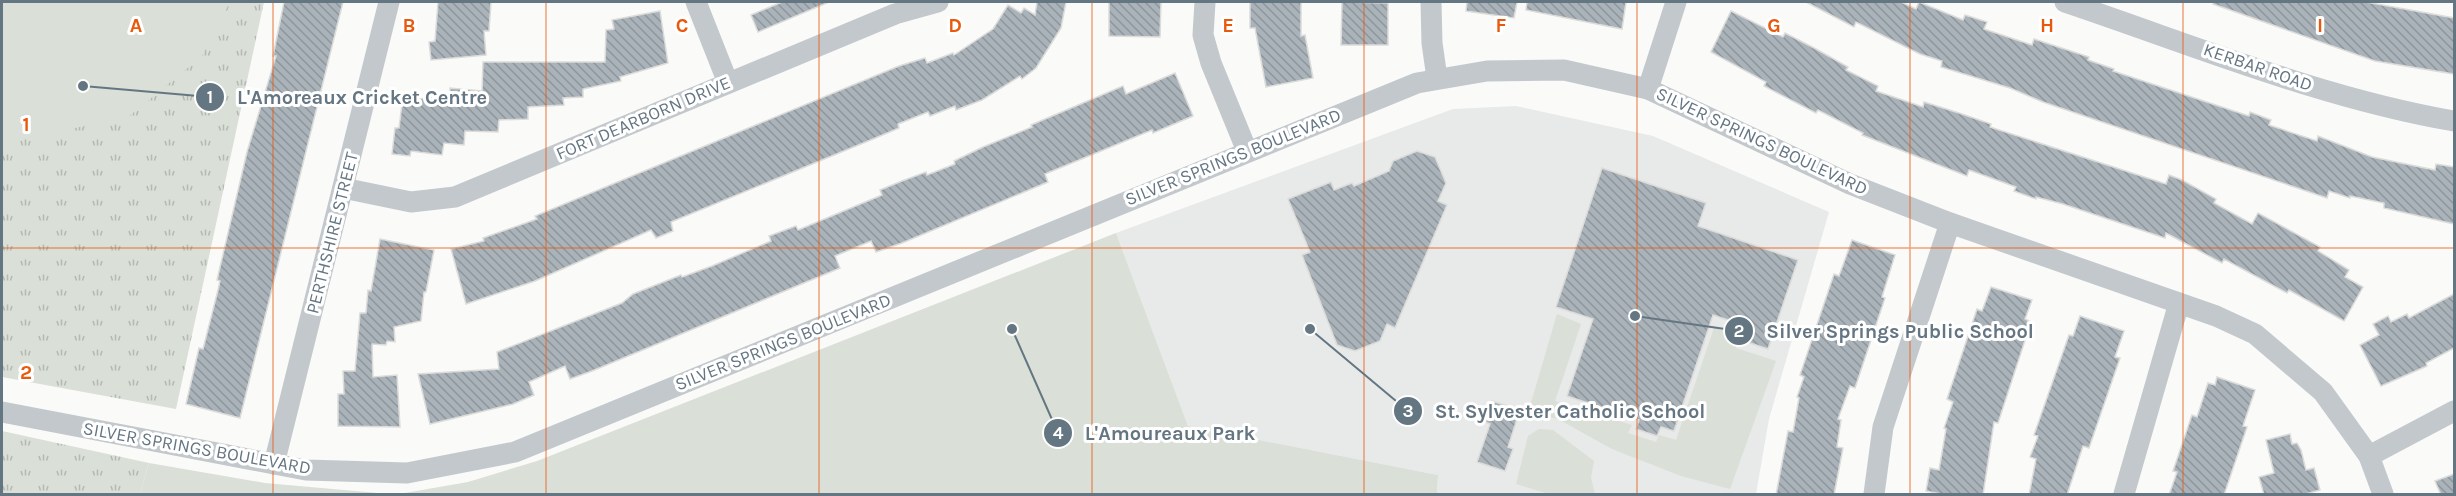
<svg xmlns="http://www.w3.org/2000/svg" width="2456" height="496" font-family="Karla,sans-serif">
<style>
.built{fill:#e8e9e9}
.grass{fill:url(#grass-tufts)}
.park{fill:#dadfd7}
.building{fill:url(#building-back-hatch);stroke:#dcdcda;stroke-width:1.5}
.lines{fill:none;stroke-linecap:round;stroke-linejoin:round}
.minor{stroke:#c3c8cc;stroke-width:21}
.grid{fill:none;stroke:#e8590c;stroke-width:1.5;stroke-opacity:0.55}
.labels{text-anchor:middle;stroke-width:6;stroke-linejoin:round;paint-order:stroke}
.street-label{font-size:18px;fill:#657683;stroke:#fff}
.grid-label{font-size:20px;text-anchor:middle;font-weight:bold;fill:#e8590c;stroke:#fff;stroke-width:6;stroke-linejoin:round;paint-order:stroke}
.leader{fill:none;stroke:#657683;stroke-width:2}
.callout-dot{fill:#657683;stroke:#fff;stroke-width:2}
.mark-label{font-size:18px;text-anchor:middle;font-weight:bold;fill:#fff}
.callout-label{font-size:20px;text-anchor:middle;font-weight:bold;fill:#657683;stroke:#fff;stroke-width:6;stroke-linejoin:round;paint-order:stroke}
</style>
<defs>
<pattern id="grass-tufts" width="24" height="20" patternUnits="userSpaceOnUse" patternTransform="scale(1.5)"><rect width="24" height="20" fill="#dadfd7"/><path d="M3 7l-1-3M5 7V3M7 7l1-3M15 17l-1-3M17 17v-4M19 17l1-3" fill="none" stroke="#b4b9b4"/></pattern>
<pattern id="building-back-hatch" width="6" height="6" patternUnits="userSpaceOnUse" patternTransform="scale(1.5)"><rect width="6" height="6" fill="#aab3b9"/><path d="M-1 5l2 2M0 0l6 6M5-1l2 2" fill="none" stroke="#8e969c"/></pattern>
</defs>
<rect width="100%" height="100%" fill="#fafaf8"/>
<polygon class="built" points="1516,106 1653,136 1829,212 1769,419 1756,494 1437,494 1438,475 1188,426 1116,233 1453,109"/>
<g class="grass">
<polygon points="2,2 264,2 176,409 2,377"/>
<polygon points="2,431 149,463 140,494 2,494"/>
</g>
<g class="park">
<polygon points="2,2 230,2 202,56 128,117 51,133 2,132"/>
<polygon points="1116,233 1188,426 1438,475 1437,494 399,494 468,482 537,461"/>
<polygon points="1557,314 1581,324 1555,401 1632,425 1628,433 1656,442 1659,435 1676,440 1714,328 1740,335 1736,348 1776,361 1730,489 1681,476 1612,449 1558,419 1528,413"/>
<polygon points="1539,429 1553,430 1594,461 1591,478 1595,494 1549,494 1516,484 1528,436"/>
<polygon points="149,463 265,483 389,494 140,494"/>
</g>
<g class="building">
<polygon points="284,2 343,2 240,418 186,404 199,348 203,349 218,290 220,281 217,280 247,152 276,56 273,56"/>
<polygon points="438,2 491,2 489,31 484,31 486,55 431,60 429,42 435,41"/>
<polygon points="782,2 829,2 758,32 751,15"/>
<polygon points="1037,2 1066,2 1061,28 1036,68 1022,79 1020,76 982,100 956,110 955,106 930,116 928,112 898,124 899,128 873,139 671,222 673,231 656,238 651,230 535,281 466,304 451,249 484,241 483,238 537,219 535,216 899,66 925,58 927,63 953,53 954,55 993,29 1008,5 1021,13 1024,8 1035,15"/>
<polygon points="1109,2 1161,2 1160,37 1109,36"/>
<polygon points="1250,2 1301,2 1301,36 1305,35 1313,78 1266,87 1255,28 1250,28"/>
<polygon points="1342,2 1388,3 1388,45 1341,45"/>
<polygon points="1467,2 1517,2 1514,18 1466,11"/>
<polygon points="1527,2 1626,2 1622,29 1526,10"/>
<polygon points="1806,2 1901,2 1916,9 1919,2 1963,20 1965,15 1987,22 1984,29 2032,45 2034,39 2089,57 2088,60 2114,69 2113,71 2249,116 2250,112 2271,120 2269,125 2317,141 2318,136 2372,157 2435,170 2436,164 2454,167 2454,224 2384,208 2384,203 2350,196 2350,198 2329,191 2327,198 2043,102 2010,88 1941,67 1942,61 1920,54 1856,22 1854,27"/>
<polygon points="2214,2 2366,2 2454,18 2454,74 2375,61 2213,4"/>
<polygon points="660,11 668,63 620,77 621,81 583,89 583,97 563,98 564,105 528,107 528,119 499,120 498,132 465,131 464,145 444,143 442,155 411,151 410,156 392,154 395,128 399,128 403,96 425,99 426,95 450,98 450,88 482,91 483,62 605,62 606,30 614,29 612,20"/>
<polygon points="1731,11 1783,37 1785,33 1816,49 1848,67 1846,70 1878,86 1876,91 1923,107 1924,102 1959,113 1991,124 1990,127 2166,184 2169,175 2182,180 2216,199 2214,203 2252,224 2258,213 2320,247 2318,251 2349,270 2345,277 2363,287 2344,321 2289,290 2287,293 2224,259 2222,263 2166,233 2165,238 2063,204 2036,197 2036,199 2014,191 2016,187 1969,170 1967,176 1862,135 1863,133 1818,110 1816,113 1764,86 1766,82 1711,52"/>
<polygon points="1175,73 1193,116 1153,133 1152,130 1045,174 1048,182 902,243 876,252 871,241 835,256 840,268 592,371 570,379 565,366 529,382 534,395 513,404 430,424 418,374 499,369 497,352 622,303 633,294 681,275 682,277 712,266 771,241 769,236 796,226 798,230 882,195 880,190 902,181 926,172 927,175 955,164 954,161 983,147 1032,127 1031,125 1123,86 1126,94"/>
<polygon points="1417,151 1435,157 1446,183 1438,201 1447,205 1395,328 1387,324 1380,341 1355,351 1337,345 1302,255 1310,252 1288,199 1331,182 1334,190 1352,183 1354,186 1389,171 1393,161"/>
<polygon points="1602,168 1706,203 1698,226 1798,260 1768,349 1747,342 1752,328 1713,315 1674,431 1661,427 1657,436 1636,429 1639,420 1567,396 1593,319 1556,307"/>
<polygon points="380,239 434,250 426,292 424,292 421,321 394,327 395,342 387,341 386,345 372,344 373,377 397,375 400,427 338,426 338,394 344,394 343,371 355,371 360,313 366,313 368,290 371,291"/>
<polygon points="1852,240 1895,255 1882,297 1885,298 1855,388 1850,386 1838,419 1841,420 1837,447 1843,448 1834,495 1776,495 1788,431 1793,432 1799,398 1797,397 1804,377 1800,375 1834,274 1839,276"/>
<polygon points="1991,287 2032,300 2025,319 2031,322 1998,423 1994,422 1983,495 1946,495 1926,491 1930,468 1939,470 1946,429 1944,428 1953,402 1947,399 1977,309 1982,311"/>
<polygon points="2454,294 2454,348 2426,363 2427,366 2381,386 2360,345 2379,335 2373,324 2388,316 2391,322 2407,314 2409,318"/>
<polygon points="2080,316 2124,331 2115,357 2120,358 2089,448 2083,446 2067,495 2029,495 2036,459 2030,457 2038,436 2034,435 2069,335 2073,336"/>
<polygon points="2217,377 2255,390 2243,426 2247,427 2224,495 2169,495 2177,472 2173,471 2192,415 2197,417 2208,383 2215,385"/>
<polygon points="1492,401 1520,410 1508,447 1513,449 1505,471 1477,462 1490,424 1485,422"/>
<polygon points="2290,434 2292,444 2297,443 2301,450 2306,470 2314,468 2320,490 2302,495 2264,495 2259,477 2274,473 2266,440"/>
<polygon points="2454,474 2454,495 2441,495 2435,481"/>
</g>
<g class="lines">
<g class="minor">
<polyline points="696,2 728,83"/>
<polyline points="1205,2 1203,35 1211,63 1247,151"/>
<polyline points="1431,2 1432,43 1437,78"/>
<path d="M2065 2C2193 45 2321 98 2454 121"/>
<polyline points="1648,89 1676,2"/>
<polyline points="343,188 411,202 455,197 895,14 938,2"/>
<polyline points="2,412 306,470 407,473 515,452 1417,83 1487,71 1564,70 1648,89 1850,184 1950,223 2216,316 2255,334 2323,392 2369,456 2383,494"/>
<polyline points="2369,456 2454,411"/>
<polyline points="274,464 389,2"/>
<polyline points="1874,494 1883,427 1950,223"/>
<polyline points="2124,494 2179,303"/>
</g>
</g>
<path class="grid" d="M273 2V494M546 2V494M819 2V494M1092 2V494M1364 2V494M1637 2V494M1910 2V494M2183 2V494M2 248H2454"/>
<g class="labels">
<g class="street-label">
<text transform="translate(2258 67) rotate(19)" y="6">KERBAR ROAD</text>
<text transform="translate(643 118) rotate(-23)" y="6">FORT DEARBORN DRIVE</text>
<text transform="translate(1762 141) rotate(25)" y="6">SILVER SPRINGS BOULEVARD</text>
<text transform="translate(1233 157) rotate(-22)" y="6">SILVER SPRINGS BOULEVARD</text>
<text transform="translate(332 233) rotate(-76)" y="6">PERTHSHIRE STREET</text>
<text transform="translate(783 342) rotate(-22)" y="6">SILVER SPRINGS BOULEVARD</text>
<text transform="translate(197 448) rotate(10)" y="6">SILVER SPRINGS BOULEVARD</text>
</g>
</g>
<g class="grid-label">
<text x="136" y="32">A</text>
<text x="409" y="32">B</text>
<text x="682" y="32">C</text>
<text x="955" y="32">D</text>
<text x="1228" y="32">E</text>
<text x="1501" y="32">F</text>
<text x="1774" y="32">G</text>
<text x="2047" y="32">H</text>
<text x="2320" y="32">I</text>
<text x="26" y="131">1</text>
<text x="26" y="379">2</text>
</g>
<path class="leader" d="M83 86L210 97M1635 316L1739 331M1310 329L1408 411M1012 329L1058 433"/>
<g class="callout-dot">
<circle cx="83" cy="86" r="6"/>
<circle cx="1635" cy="316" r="6"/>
<circle cx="1310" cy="329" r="6"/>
<circle cx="1012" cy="329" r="6"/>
<circle cx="210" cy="97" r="15"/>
<circle cx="1739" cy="331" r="15"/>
<circle cx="1408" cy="411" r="15"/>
<circle cx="1058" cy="433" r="15"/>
</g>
<g class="mark-label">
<text x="210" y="103">1</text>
<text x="1739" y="337">2</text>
<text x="1408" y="417">3</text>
<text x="1058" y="439">4</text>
</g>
<g class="callout-label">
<text x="362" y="104">L'Amoreaux Cricket Centre</text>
<text x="1900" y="338">Silver Springs Public School</text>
<text x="1570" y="418">St. Sylvester Catholic School</text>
<text x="1170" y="440">L'Amoureaux Park</text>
</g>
<rect width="2456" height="496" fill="none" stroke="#657683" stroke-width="6"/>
</svg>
